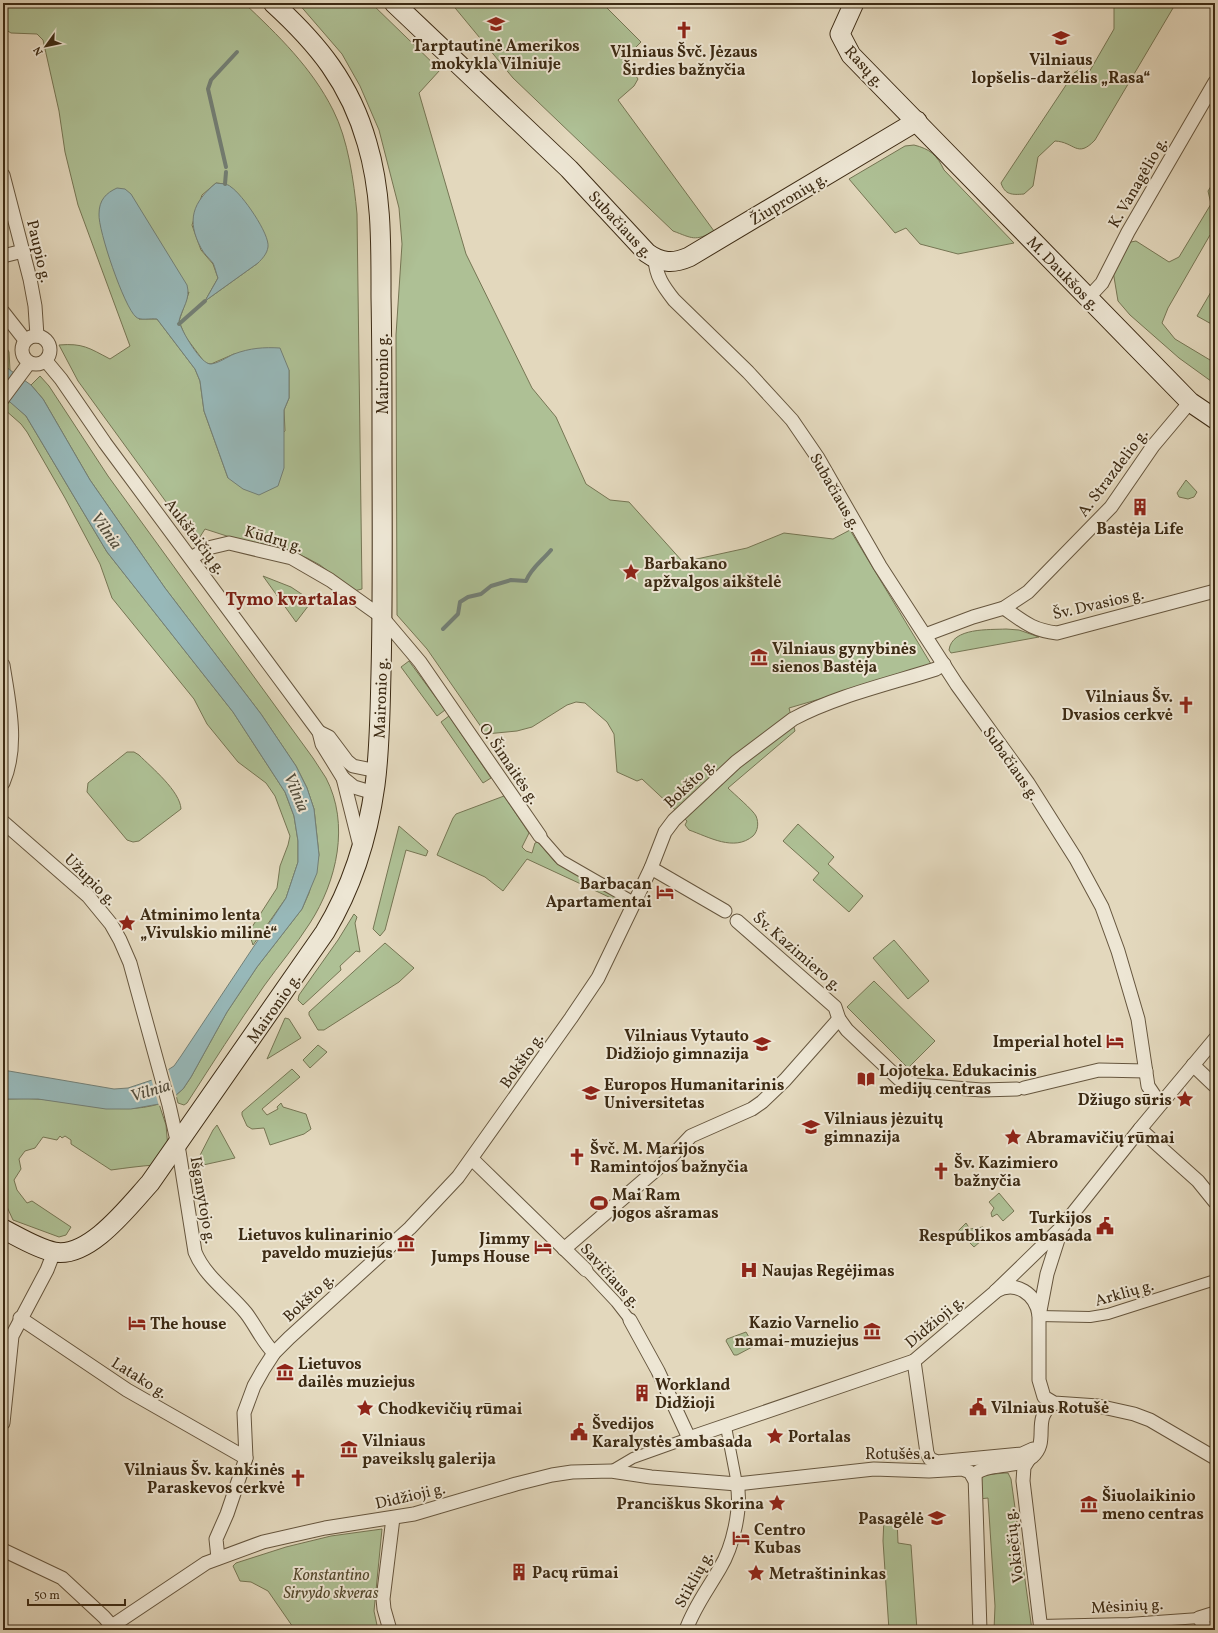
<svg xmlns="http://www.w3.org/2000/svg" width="1218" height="1633" font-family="Vollkorn,serif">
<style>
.green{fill:#aec095;stroke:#767654;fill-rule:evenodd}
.water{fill:#97b8b9;stroke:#738077}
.pier{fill:#e3d8bd}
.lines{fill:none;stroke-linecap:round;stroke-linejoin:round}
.stream{stroke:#738077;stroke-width:4}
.pedestrian-casing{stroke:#66563e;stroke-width:12}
.minor-casing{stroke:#66563e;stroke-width:15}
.secondary-casing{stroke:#3d2b14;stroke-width:21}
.pedestrian{stroke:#ede6d4;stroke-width:10}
.minor{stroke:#ede6d4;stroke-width:13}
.secondary{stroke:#ede6d4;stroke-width:19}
.labels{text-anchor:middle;stroke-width:4;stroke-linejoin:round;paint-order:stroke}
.poi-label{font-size:16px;font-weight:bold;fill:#3d2b14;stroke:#ede6d4;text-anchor:start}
.street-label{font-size:16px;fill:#3d2b14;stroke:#ede6d4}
.park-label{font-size:16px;font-style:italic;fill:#54492e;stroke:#ede6d4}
.water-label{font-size:17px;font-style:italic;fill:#544e3d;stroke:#ede6d4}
.quarter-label{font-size:18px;font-weight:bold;fill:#7a1f14;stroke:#ede6d4}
</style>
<rect width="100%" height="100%" fill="#e3d8bd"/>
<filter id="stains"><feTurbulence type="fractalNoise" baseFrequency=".005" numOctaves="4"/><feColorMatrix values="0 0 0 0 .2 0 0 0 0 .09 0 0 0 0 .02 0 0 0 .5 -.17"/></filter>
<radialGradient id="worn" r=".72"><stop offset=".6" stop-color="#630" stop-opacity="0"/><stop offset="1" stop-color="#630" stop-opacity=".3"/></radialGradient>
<g class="green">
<path d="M3 3H244C278 35 312 68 333 110 348 139 354 182 357 214L362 589 354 591 320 565 307 558 280 547 236 539 205 529 196 543 78 381 59 345C83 343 89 348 110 359L130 346 78 205 65 152 59 111 43 40 37 34 11 33 3 28ZM216 183 225 184 258 263 205 301 218 278 213 264 201 250 192 225 202 195ZM189 292 179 321 185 336 205 363 211 364 234 354 289 370V398L284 410 285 431 228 478 204 411 200 381 195 369 157 319H139Z"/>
<path d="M298 3H371L440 70 419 93 466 254 532 388 556 417 586 484 610 500 629 502 683 562 747 548 784 533 833 539 850 530 931 664 932 666 789 708 795 731 728 788C734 794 753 810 756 816 759 823 758 831 753 836 734 852 709 837 689 830L685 825 687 821 642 779 637 781 617 772 614 734 607 722 585 703 576 702 567 705 532 727 517 731 486 734 427 649 397 615 396 335 402 244 399 208 379 130 360 86 342 54Z"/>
<path d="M451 3H602L641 42 624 59 638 79 634 86 618 100 714 231C695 242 692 238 673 231L513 78Z"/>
<path d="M1114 3H1176L1095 140C1077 159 1075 142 1055 141L1038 157 1033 186 1024 194C1012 195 1005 195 1001 183L1074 73 1080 69 1088 74 1114 29Z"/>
<path d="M914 145C930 149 937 155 944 170L1014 243 958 254 920 244 906 228 895 233 849 179 905 146Z"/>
<polygon points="1215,180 1215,230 1210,235 1168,308 1162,323 1175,339 1215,363 1215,384 1179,358 1130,315 1118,301 1113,271 1124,247 1131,242 1136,241 1169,262 1179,257 1211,204 1208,191"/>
<polygon points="1215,285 1215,326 1197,316"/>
<polygon points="3,341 9,352 10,370 3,365"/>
<path d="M40 376 49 386 108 476 313 758C317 765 322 771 326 778 350 824 337 881 310 923 296 945 279 965 264 986 237 1025 212 1064 187 1103L184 1105 178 1103 176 1095 183 1089 191 1077 227 1012 257 967 302 909 309 893 319 855 314 809 307 788 296 766 261 714 165 588 90 480 43 399 31 385Z"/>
<polygon points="10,401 26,416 107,552 233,712 285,792 294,816 298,841 298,862 286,898 253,945 250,936 252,927 277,888 280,866 288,845 290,836 275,796 266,783 238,762 207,724 194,699 112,598 100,564 65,498 27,432 21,424 4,409"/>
<polygon points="1186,480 1197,492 1194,497 1188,499 1179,497 1177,493"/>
<polygon points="263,576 291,587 312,601 296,622"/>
<path d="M1006 629 1019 630 1039 637 951 653 949 650C952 627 990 630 1006 629Z"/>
<polygon points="409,661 445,710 437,716 401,667"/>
<polygon points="449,716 491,778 483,783 441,722"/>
<path d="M127 752H134L139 755C152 768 180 791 181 809L139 841 133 842 127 840 87 792 88 783Z"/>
<polygon points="504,796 529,833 522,847 526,851 532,853 535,843 538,842 555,862 624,901 624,904 527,859 503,891 485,877 437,855 453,818 456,814"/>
<polygon points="798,824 834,857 828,864 863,896 849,912 813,880 819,873 783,841"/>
<polygon points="399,826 428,851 426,856 406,850 385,930 380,936 373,929"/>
<polygon points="354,914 357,917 355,923 360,952 356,951 340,966 341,970 303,1005 298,1000 299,995 338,940"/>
<polygon points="894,940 929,981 908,999 873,958"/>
<polygon points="385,943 414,968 399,982 324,1030 318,1030 309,1015 309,1012"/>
<polygon points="874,981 935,1041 908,1068 847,1007"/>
<polygon points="285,1018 289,1019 301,1038 267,1059"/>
<polygon points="318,1045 327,1052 310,1068 303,1060"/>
<polygon points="292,1069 300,1077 262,1109 267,1115 278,1109 277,1107 281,1103 283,1107 306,1114 311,1129 304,1134 270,1145 264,1128 252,1129 247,1126 242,1115 242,1112"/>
<path d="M3 1099C14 1099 26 1098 37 1099 78 1101 118 1116 159 1104L166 1125 168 1148 155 1165C140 1166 126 1168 111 1170L71 1144V1140L65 1136 62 1138 60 1136 57 1140 43 1137 35 1148 25 1151 19 1159 21 1169 14 1180 17 1190 27 1203 32 1201 71 1227 66 1235 59 1237 13 1220 7 1207 3 1205Z"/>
<polygon points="217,1125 235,1158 194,1167 213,1130"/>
<polygon points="999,1193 1014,1211 1003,1221 997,1214 992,1217 991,1213 994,1208 989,1202"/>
<polygon points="966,1223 970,1229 983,1227 989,1234 974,1247 958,1231"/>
<polygon points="746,1332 754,1346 737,1355 734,1355 726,1341 727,1339"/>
<polygon points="1005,1473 1008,1473 1011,1479 1032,1630 994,1630 995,1606 988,1498 979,1499 979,1478 984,1475"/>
<polygon points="884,1518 897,1518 898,1543 911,1545 917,1630 889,1630 883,1541"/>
<polygon points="382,1529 374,1611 378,1630 295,1630 268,1591 251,1582 240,1581 233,1566 236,1563 286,1547 331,1536"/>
</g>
<g class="water">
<path d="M216 183C221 184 227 183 231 187 242 194 270 234 268 247 267 254 262 259 258 263L205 301 218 278C216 273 215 267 213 263 209 258 204 254 201 248 186 220 193 202 216 183Z"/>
<path d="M117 188 125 189 131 194 187 285C191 299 182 308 179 321 181 330 201 365 211 364 219 363 227 357 234 354 250 348 264 347 280 348L289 370V398L284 410V468L278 486 259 495 243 489 228 478 204 411 200 381 195 369 157 319C151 318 140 321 136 317 124 307 98 230 99 214 99 200 106 193 117 188Z"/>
<polygon points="3,365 31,385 43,399 90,480 165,588 261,714 296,766 307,788 314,809 319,855 317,873 302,909 257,967 227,1012 191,1077 183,1089 176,1095 159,1104 131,1109 106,1109 38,1099 3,1099 3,1070 114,1089 128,1088 152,1080 174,1066 181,1056 286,898 298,862 298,841 294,816 285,792 233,712 107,552 26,416 3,396"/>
</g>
<polygon class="pier" points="168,1068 177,1097 159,1106 151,1078"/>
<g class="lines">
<g class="stream">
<polyline points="226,167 208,89 211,80 237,52"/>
<polyline points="225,184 226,172"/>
<polyline points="179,324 205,301"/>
<path d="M443 629 458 614 460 602 468 597 481 594 491 586 511 580 526 581C531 568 542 561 551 550"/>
</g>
<g class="pedestrian-casing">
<g id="pedestrian">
<polyline points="540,836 561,860 634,902"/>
<polyline points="586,1270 616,1302 630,1320"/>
<polyline points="1039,1316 1090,1317 1108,1314 1215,1280"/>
<polyline points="726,1427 737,1484"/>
<polyline points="611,1471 633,1458 689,1438"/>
<polyline points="1040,1625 1129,1623 1199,1618"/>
</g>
</g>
<g class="minor-casing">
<g id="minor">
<polyline points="3,175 30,279 35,306 37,336"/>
<polyline points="3,256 23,251"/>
<path d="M655 259C656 276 663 286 674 300L748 372 792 420 818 458 880 566 957 685 1028 783 1076 859 1102 907 1118 951 1138 1019 1148 1086 1160 1104"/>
<polyline points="1088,298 1102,283 1128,232 1215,82"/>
<polyline points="3,312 25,340"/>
<circle cx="36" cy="350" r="14"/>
<polyline points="46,361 61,379 105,443 319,732 322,744 343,778 360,846"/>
<polyline points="3,398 29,363"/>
<polyline points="191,558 208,548 229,543 292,558 330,580 382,617 420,662 540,836"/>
<path d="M1004 608C1024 622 1032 630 1057 633L1215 591"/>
<polyline points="925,635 973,617 1004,608 1028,592 1111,507 1153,446 1190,402"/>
<path d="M3 665C9 703 19 746 3 783"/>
<polyline points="319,732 329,737 347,761 353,766 377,771"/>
<polyline points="343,778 354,787 374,793"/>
<path d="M3 822 88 896 111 924 120 940 130 963 169 1105 178 1145 195 1252C205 1277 230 1293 246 1313 256 1326 262 1341 274 1353"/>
<polyline points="651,868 725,911"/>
<polyline points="737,921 835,1007 839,1019 847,1030 899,1079 916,1085 982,1090 1017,1089"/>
<polyline points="1193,1065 1214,1085"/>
<polyline points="1024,1088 1099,1070 1146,1071"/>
<polyline points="1140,1129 1198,1181 1215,1202"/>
<polyline points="472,1159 586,1270"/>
<polyline points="1061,1230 1047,1274 1039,1316 1039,1380 1044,1397 1054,1403 1098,1406 1134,1414 1150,1420 1215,1458"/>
<polyline points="564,1249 672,1156 691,1136 752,1109 762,1102 785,1080 839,1019"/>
<path d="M996 1291C1016 1280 1036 1294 1039 1315"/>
<polyline points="20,1318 127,1390 246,1458"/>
<polyline points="630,1320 658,1371 689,1438 914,1361 994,1293 1062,1227 1140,1129 1215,1039"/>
<polyline points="914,1361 927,1453 930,1459 937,1462 1022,1454 1033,1449"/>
<polyline points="3,1423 12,1336 47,1270 54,1252"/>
<polyline points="1029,1459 1024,1467 1023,1481 1041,1630"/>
<polyline points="3,1550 62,1578 104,1617 112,1626"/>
<path d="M218 1558 216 1539 227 1514 246 1458 244 1413 254 1386 263 1370 274 1353 289 1338 410 1228 458 1177 571 1018 598 978 651 868 665 832 674 820 736 762 793 719C836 696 889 684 936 669L944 664"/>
<polyline points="106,1630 206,1563 263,1542 325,1528 414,1514 516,1484 552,1475 572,1472 611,1471 651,1477 737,1484 874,1469 929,1471 962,1469 970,1472 974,1479"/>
<polyline points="390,1630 384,1609 383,1599 393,1518"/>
<path d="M686 1630C694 1607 708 1589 720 1568 733 1547 742 1507 737 1484"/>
<path d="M980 1630 975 1475C983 1462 1017 1469 1032 1457 1051 1441 1030 1419 1054 1403"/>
<polyline points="1207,1630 1199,1618 1215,1613"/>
</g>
</g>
<g class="secondary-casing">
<g id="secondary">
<path d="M394 3 569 169 647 253C661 263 673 264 689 257L917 121"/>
<polyline points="854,3 840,34 851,55 1190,402 1215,419"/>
<path d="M3 1229C19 1237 36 1248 54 1252 89 1259 129 1206 150 1183L325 932C352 887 368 836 375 785 380 748 380 710 381 673 383 595 382 517 382 439 382 392 382 344 381 297 381 245 382 193 367 143 350 83 318 44 273 3"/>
</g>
</g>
<use href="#pedestrian" class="pedestrian"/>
<use href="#minor" class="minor"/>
<use href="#secondary" class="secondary"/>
</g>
<defs>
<g id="school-bare" transform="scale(1.38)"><path d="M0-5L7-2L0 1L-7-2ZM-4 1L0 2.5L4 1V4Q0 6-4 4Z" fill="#8f2418" stroke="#ede6d4" stroke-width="2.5" paint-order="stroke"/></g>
<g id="church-bare" transform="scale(1.38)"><path d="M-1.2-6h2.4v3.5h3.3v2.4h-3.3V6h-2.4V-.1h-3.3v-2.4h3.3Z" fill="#8f2418" stroke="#ede6d4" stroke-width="2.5" paint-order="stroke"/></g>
<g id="building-bare" transform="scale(1.38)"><path d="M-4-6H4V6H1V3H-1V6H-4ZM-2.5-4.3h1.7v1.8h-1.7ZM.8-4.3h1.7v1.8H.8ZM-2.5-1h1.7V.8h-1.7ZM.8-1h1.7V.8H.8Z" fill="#8f2418" stroke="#ede6d4" stroke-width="2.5" paint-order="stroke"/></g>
<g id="sight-bare" transform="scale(1.38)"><path d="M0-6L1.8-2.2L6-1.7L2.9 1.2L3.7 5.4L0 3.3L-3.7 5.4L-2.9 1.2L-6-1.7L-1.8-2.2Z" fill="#8f2418" stroke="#ede6d4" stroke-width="2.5" paint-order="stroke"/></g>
<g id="museum-bare" transform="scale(1.38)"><path d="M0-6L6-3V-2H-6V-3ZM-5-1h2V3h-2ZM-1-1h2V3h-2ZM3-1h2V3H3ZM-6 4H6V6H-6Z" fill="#8f2418" stroke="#ede6d4" stroke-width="2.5" paint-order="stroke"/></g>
<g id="hotel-bare" transform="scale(1.38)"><path d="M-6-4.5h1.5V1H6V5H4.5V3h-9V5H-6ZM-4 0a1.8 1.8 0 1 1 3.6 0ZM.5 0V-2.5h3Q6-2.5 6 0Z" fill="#8f2418" stroke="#ede6d4" stroke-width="2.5" paint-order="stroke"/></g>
<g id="library-bare" transform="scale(1.38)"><path d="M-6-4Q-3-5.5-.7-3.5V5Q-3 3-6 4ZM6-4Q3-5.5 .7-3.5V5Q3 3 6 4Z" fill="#8f2418" stroke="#ede6d4" stroke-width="2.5" paint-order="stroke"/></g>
<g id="university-bare" transform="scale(1.38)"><path d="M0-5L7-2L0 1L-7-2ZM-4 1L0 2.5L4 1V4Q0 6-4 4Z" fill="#8f2418" stroke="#ede6d4" stroke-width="2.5" paint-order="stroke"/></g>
<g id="stadium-bare" transform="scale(1.38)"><path d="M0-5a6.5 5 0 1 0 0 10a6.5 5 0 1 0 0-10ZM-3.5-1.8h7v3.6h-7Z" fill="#8f2418" stroke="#ede6d4" stroke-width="2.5" paint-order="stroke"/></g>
<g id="civic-bare" transform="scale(1.38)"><path d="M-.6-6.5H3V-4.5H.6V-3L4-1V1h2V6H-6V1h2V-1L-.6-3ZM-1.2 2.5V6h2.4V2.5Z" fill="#8f2418" stroke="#ede6d4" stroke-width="2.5" paint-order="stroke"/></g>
<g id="hospital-bare" transform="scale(1.38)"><path d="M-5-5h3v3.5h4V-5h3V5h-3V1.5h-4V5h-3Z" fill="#8f2418" stroke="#ede6d4" stroke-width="2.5" paint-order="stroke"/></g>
</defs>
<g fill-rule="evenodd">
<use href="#school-bare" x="496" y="24"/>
<use href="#church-bare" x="684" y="30"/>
<use href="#school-bare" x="1061" y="38"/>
<use href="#building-bare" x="1140" y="507"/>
<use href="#sight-bare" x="631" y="572"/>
<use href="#museum-bare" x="759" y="657"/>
<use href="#church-bare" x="1186" y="705"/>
<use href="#hotel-bare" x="665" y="892"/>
<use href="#sight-bare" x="127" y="923"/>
<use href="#hotel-bare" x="1115" y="1041"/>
<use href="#school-bare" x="762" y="1044"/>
<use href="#library-bare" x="866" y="1079"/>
<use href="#university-bare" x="591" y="1093"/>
<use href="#sight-bare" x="1185" y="1099"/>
<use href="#school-bare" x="811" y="1127"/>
<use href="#sight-bare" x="1013" y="1137"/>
<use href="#church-bare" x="577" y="1157"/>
<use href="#church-bare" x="941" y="1171"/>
<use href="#stadium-bare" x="599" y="1203"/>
<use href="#civic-bare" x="1105" y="1226"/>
<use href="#museum-bare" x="406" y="1243"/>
<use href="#hotel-bare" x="543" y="1247"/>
<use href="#hospital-bare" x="749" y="1270"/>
<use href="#hotel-bare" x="137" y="1323"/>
<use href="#museum-bare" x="872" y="1331"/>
<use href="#museum-bare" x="285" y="1372"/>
<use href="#building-bare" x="642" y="1393"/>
<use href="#civic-bare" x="978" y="1407"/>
<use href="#sight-bare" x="365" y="1408"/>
<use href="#civic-bare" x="579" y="1432"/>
<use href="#sight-bare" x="775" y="1436"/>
<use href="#museum-bare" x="349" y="1449"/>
<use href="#church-bare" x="298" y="1478"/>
<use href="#sight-bare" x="777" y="1503"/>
<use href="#museum-bare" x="1089" y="1504"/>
<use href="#school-bare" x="937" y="1518"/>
<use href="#hotel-bare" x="741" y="1538"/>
<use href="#building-bare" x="519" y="1572"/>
<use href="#sight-bare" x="756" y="1573"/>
</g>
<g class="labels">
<g class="poi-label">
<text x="496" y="51" text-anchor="middle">Tarptautinė Amerikos<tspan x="496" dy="18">mokykla Vilniuje</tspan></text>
<text x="684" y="57" text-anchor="middle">Vilniaus Švč. Jėzaus<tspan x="684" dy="18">Širdies bažnyčia</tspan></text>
<text x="1061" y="65" text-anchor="middle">Vilniaus<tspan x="1061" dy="18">lopšelis-darželis „Rasa“</tspan></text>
<text x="1140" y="534" text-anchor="middle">Bastėja Life</text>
<text x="644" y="569">Barbakano<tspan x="644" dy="18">apžvalgos aikštelė</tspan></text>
<text x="772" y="654">Vilniaus gynybinės<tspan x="772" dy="18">sienos Bastėja</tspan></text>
<text x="1173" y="702" text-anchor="end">Vilniaus Šv.<tspan x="1173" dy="18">Dvasios cerkvė</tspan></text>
<text x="652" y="889" text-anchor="end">Barbacan<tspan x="652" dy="18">Apartamentai</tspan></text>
<text x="140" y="920">Atminimo lenta<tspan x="140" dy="18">„Vivulskio milinė“</tspan></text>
<text x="749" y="1041" text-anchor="end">Vilniaus Vytauto<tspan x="749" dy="18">Didžiojo gimnazija</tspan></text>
<text x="1102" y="1047" text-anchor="end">Imperial hotel</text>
<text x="879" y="1076">Lojoteka. Edukacinis<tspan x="879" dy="18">medijų centras</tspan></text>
<text x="604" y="1090">Europos Humanitarinis<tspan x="604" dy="18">Universitetas</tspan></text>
<text x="1172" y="1105" text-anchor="end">Džiugo sūris</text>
<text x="824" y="1124">Vilniaus jėzuitų<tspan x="824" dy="18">gimnazija</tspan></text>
<text x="1026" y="1143">Abramavičių rūmai</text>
<text x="590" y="1154">Švč. M. Marijos<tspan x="590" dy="18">Ramintojos bažnyčia</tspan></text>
<text x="954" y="1168">Šv. Kazimiero<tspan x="954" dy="18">bažnyčia</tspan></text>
<text x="612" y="1200">Mai Ram<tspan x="612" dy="18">jogos ašramas</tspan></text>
<text x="1092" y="1223" text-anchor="end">Turkijos<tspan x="1092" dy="18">Respublikos ambasada</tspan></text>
<text x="393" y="1240" text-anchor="end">Lietuvos kulinarinio<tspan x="393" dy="18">paveldo muziejus</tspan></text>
<text x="530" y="1244" text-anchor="end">Jimmy<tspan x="530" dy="18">Jumps House</tspan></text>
<text x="762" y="1276">Naujas Regėjimas</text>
<text x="859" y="1328" text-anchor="end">Kazio Varnelio<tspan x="859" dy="18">namai-muziejus</tspan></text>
<text x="150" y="1329">The house</text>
<text x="298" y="1369">Lietuvos<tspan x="298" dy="18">dailės muziejus</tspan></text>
<text x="655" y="1390">Workland<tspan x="655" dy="18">Didžioji</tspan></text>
<text x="991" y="1413">Vilniaus Rotušė</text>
<text x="378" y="1414">Chodkevičių rūmai</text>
<text x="592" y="1429">Švedijos<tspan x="592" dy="18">Karalystės ambasada</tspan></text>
<text x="788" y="1442">Portalas</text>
<text x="362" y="1446">Vilniaus<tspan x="362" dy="18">paveikslų galerija</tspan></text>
<text x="285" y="1475" text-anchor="end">Vilniaus Šv. kankinės<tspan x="285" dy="18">Paraskevos cerkvė</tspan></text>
<text x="1102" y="1501">Šiuolaikinio<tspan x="1102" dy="18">meno centras</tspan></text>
<text x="764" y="1509" text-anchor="end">Pranciškus Skorina</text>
<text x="924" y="1524" text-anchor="end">Pasagėlė</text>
<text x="754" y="1535">Centro<tspan x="754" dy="18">Kubas</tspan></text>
<text x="532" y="1578">Pacų rūmai</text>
<text x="769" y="1579">Metraštininkas</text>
</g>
<g class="street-label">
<text transform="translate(865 66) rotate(48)" y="6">Rasų g.</text>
<text transform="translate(1137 182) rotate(-60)" y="6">K. Vanagėlio g.</text>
<text transform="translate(788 198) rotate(-31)" y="6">Žiupronių g.</text>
<text transform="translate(621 224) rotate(47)" y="6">Subačiaus g.</text>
<text transform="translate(40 251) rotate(77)" y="6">Paupio g.</text>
<text transform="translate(1064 273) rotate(46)" y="6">M. Daukšos g.</text>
<text transform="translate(382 374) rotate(-90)" y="6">Maironio g.</text>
<text transform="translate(1112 472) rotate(-53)" y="6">A. Strazdelio g.</text>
<text transform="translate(836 491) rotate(60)" y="6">Subačiaus g.</text>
<text transform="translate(196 536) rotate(53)" y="6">Aukštaičių g.</text>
<text transform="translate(274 538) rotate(16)" y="6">Kūdrų g.</text>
<text transform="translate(1098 603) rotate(-13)" y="6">Šv. Dvasios g.</text>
<text transform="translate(380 698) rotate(-88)" y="6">Maironio g.</text>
<text transform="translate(510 763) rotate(56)" y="6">O. Šimaitės g.</text>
<text transform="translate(1012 763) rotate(55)" y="6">Subačiaus g.</text>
<text transform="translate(689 783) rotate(-43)" y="6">Bokšto g.</text>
<text transform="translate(91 879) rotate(45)" y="6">Užupio g.</text>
<text transform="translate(798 951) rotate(41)" y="6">Šv. Kazimiero g.</text>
<text transform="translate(273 1008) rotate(-55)" y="6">Maironio g.</text>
<text transform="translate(521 1060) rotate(-55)" y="6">Bokšto g.</text>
<text transform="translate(204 1200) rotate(80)" y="6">Išganytojo g.</text>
<text transform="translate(611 1275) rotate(48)" y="6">Savičiaus g.</text>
<text transform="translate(1124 1292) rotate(-16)" y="6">Arklių g.</text>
<text transform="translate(308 1297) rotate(-43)" y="6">Bokšto g.</text>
<text transform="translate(934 1321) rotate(-40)" y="6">Didžioji g.</text>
<text transform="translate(140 1377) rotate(32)" y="6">Latako g.</text>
<text x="900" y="1459">Rotušės a.</text>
<text transform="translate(410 1495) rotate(-13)" y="6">Didžioji g.</text>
<text transform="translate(1013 1546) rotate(-97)" y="6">Vokiečių g.</text>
<text transform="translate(693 1579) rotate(-61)" y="6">Stiklių g.</text>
<text transform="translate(1127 1605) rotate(-3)" y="6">Mėsinių g.</text>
</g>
<g class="park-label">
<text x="331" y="1580">Konstantino<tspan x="331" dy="18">Sirvydo skveras</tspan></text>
</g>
<g class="water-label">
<text transform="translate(107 530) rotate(55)" y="6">Vilnia</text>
<text transform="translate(297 792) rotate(67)" y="6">Vilnia</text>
<text transform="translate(150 1090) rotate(-17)" y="6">Vilnia</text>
</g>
<g class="quarter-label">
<text x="291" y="605">Tymo kvartalas</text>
</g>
</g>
<rect width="1218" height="1633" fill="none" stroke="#e3d8bd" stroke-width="16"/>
<rect x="4" y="4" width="1210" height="1625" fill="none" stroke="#3d2b14" stroke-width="2"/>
<rect x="8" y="8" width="1202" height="1617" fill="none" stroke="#3d2b14"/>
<g transform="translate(46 46) rotate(237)" stroke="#ede6d4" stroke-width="3" paint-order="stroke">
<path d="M0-3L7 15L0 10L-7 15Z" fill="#3d2b14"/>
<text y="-6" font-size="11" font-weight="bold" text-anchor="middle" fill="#3d2b14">N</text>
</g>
<path d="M28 1599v6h97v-6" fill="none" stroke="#3d2b14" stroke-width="2"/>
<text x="34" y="1599" font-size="12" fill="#3d2b14" stroke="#ede6d4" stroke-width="3" paint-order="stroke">50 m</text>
<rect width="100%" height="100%" filter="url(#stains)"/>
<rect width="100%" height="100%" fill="url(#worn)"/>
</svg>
